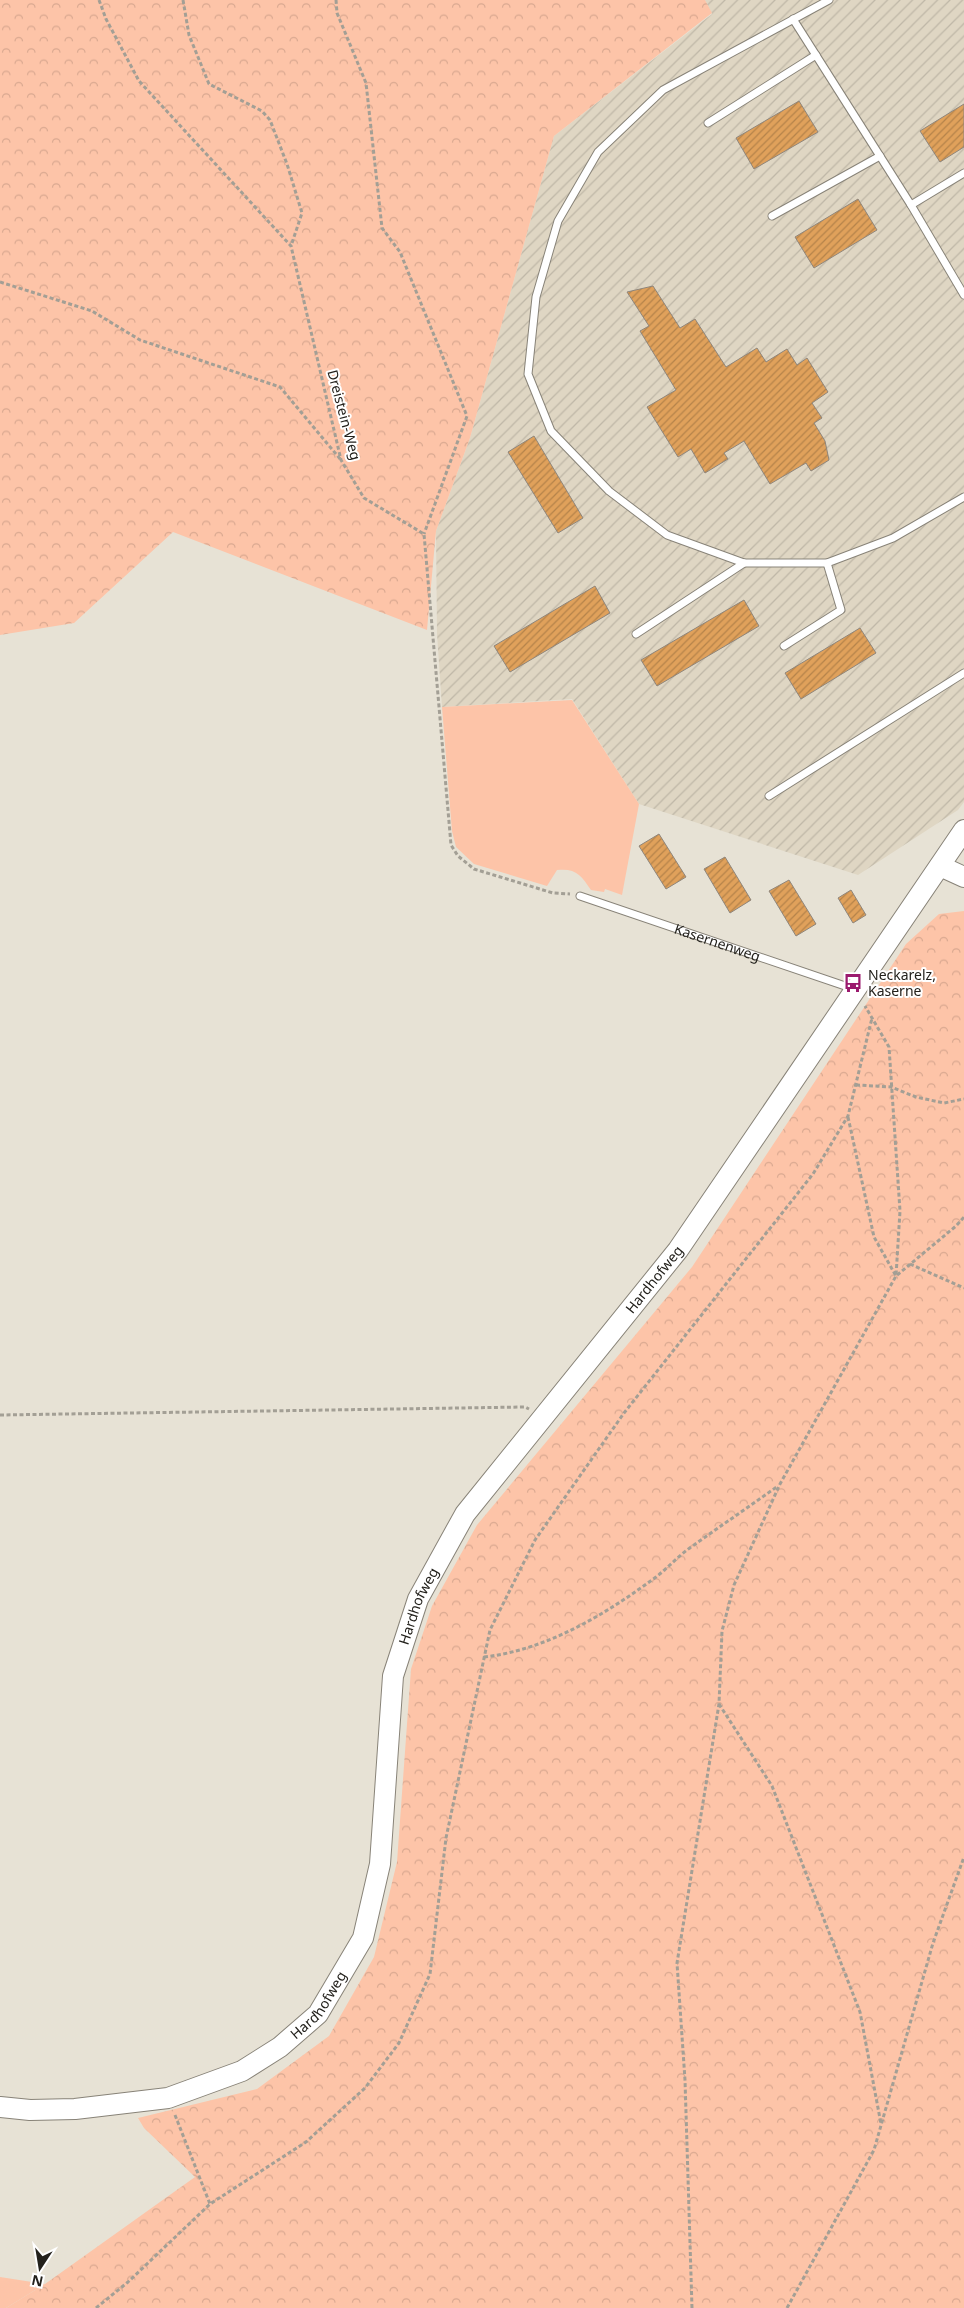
<svg xmlns="http://www.w3.org/2000/svg" width="964" height="2308" font-family="'Noto Sans',sans-serif">
<style>
.industrial{fill:url(#industrial-furrows)}
.grass{fill:#fdc4a8}
.forest{fill:url(#forest-crowns)}
.building{fill:url(#building-hatch);stroke:#8f867c}
.lines{fill:none;stroke-linecap:round;stroke-linejoin:round}
.lane-casing{stroke:#888378;stroke-width:9}
.secondary-casing{stroke:#888378;stroke-width:22}
.path{stroke:#a39f95;stroke-width:3;stroke-dasharray:4 2.5;stroke-linecap:butt}
.lane{stroke:#fff;stroke-width:7}
.secondary{stroke:#fff;stroke-width:20}
.labels{text-anchor:middle;stroke-width:4;stroke-linejoin:round;paint-order:stroke}
.street-label{font-size:14px;fill:#23211c;stroke:#fff}
.poi-label{font-size:14px;fill:#23211c;stroke:#fff;text-anchor:start}
</style>
<defs>
<pattern id="industrial-furrows" width="10" height="10" patternUnits="userSpaceOnUse" patternTransform="scale(1.25)"><rect width="10" height="10" fill="#dfd6c3"/><path d="M-1 1l2-2M0 10L10 0M9 11l2-2" fill="none" stroke="#bfb7a7"/></pattern>
<pattern id="forest-crowns" width="20" height="18" patternUnits="userSpaceOnUse" patternTransform="scale(1.25)"><rect width="20" height="18" fill="#fdc4a8"/><path d="M2 6a3 3 0 1 1 6 0M12 15a3 3 0 1 1 6 0" fill="none" stroke="#d9a890"/></pattern>
<pattern id="building-hatch" width="6" height="6" patternUnits="userSpaceOnUse" patternTransform="scale(1.25)"><rect width="6" height="6" fill="#e0a15b"/><path d="M-1 1l2-2M0 6l6-6M5 7l2-2" fill="none" stroke="#b5834a"/></pattern>
</defs>
<rect width="100%" height="100%" fill="#e7e2d5"/>
<polygon class="industrial" points="705,0 964,0 964,802 958,810 858,875 639,804 572,699 442,707 437,634 436,531 470,438 554,136 712,14"/>
<g class="grass">
<path d="M572 700 639 804 622 895 605 889 604 892 591 890C581 875 576 868 557 870L547 886 474 864 456 847 452 831 442 707Z"/>
<polygon points="0,2277 45,2284 6,2308 0,2308"/>
</g>
<g class="forest">
<polygon points="0,0 705,0 712,13 554,136 470,438 436,531 427,630 173,532 74,623 0,635"/>
<polygon points="964,911 964,2308 6,2308 45,2284 195,2177 144,2128 138,2118 257,2089 329,2036 374,1957 397,1862 411,1669 432,1606 477,1525 692,1267 906,944 939,914"/>
</g>
<g class="building">
<polygon points="799,101 818,132 754,169 736,138"/>
<polygon points="964,104 964,147 940,162 920,131"/>
<polygon points="858,199 877,230 814,268 795,237"/>
<polygon points="653,286 680,328 695,319 726,367 757,348 766,362 787,349 797,365 807,358 828,392 812,403 822,418 814,423 825,441 829,460 811,471 806,463 770,484 744,441 724,453 728,459 705,473 691,449 678,457 647,407 676,390 640,331 649,326 627,292"/>
<polygon points="534,436 583,518 558,533 508,452"/>
<polygon points="595,586 610,613 510,672 494,646"/>
<polygon points="744,600 759,626 657,686 641,660"/>
<polygon points="860,628 876,653 801,699 785,673"/>
<polygon points="659,834 686,877 666,889 639,846"/>
<polygon points="725,857 751,900 730,913 704,869"/>
<polygon points="789,880 816,924 796,936 769,891"/>
<polygon points="851,890 866,915 853,923 838,898"/>
</g>
<g class="lines">
<g class="lane-casing">
<g id="lane">
<polyline points="829,0 663,90 598,152 558,221 536,297 528,374 551,431 609,491 667,535 744,563 827,563 893,538 964,497"/>
<polyline points="793,19 911,205 964,295"/>
<polyline points="708,123 816,55"/>
<polyline points="911,205 964,173"/>
<polyline points="772,216 880,156"/>
<polyline points="636,634 744,563"/>
<polyline points="784,646 841,610 827,563"/>
<polyline points="769,796 964,673"/>
<path id="s1" d="M580 896 854 989"/>
</g>
</g>
<g class="secondary-casing">
<g id="secondary">
<polyline points="940,866 964,877"/>
<path id="s2" d="M0 2107 30 2110 75 2109 168 2098 242 2071 280 2047 318 2014 363 1938 380 1864 393 1676 418 1599 465 1514 678 1250 964 830"/>
</g>
</g>
<g class="path">
<polyline points="99,0 106,19 139,81 291,246 341,460 364,498 424,534 451,845 458,856 474,869 553,893 570,894"/>
<polyline points="183,0 189,35 209,84 262,111 270,120 287,164 302,213 291,246"/>
<polyline points="336,0 337,13 366,83 382,228 400,252 467,416 424,534"/>
<polyline points="0,282 92,311 140,340 280,387 341,460"/>
<polyline points="856,1085 891,1087 916,1097 944,1103 964,1099"/>
<polyline points="848,1117 874,1237 896,1276 956,1226 964,1217"/>
<polyline points="910,1264 964,1288"/>
<polyline points="0,1415 525,1407 529,1409"/>
<path d="M484 1657C547 1650 606 1614 656 1577 669 1567 680 1554 694 1545 722 1525 750 1506 778 1486"/>
<polyline points="719,1704 772,1786 860,2012 881,2124"/>
<polyline points="175,2115 210,2204"/>
<polyline points="96,2308 128,2282 210,2204 306,2142 365,2088 399,2043 430,1974 446,1838 490,1630 535,1540 624,1413 813,1174 848,1116 872,1018"/>
<polyline points="692,2308 685,2080 677,1963 719,1704 722,1631 734,1585 780,1484 896,1276 900,1211 889,1047 865,1006"/>
<polyline points="787,2308 874,2150 933,1943 964,1857"/>
</g>
<use href="#lane" class="lane"/>
<use href="#secondary" class="secondary"/>
</g>
<defs>
<g id="bus-bare" transform="scale(1.5)"><path d="M-5-6H5V4H4V6H2V4H-2V6H-4V4H-5ZM-3.5-4V0h7V-4ZM-3.5 1.2v1.5H-2V1.2ZM2 1.2v1.5H3.5V1.2Z" fill="#9b1a6e" stroke="#fff" stroke-width="2.5" paint-order="stroke"/></g>
</defs>
<g fill-rule="evenodd">
<use href="#bus-bare" x="853" y="983"/>
</g>
<g class="labels">
<g class="street-label">
<text transform="translate(344 415) rotate(75)" y="5">Dreistein-Weg</text>
<text dy="5" stroke="none"><textPath href="#s1" startOffset="145">Kasernenweg</textPath></text>
<text dy="5" stroke="none"><textPath href="#s2" startOffset="1175">Hardhofweg</textPath></text>
<text dy="5" stroke="none"><textPath href="#s2" startOffset="770">Hardhofweg</textPath></text>
<text dy="5" stroke="none"><textPath href="#s2" startOffset="350">Hardhofweg</textPath></text>
</g>
<g class="poi-label">
<text x="868" y="980">Neckarelz,<tspan x="868" dy="16">Kaserne</tspan></text>
</g>
</g>
<g transform="translate(40 2268) rotate(192)" stroke="#ffffff" stroke-width="4" paint-order="stroke">
<path d="M0-4L9 19L0 12L-9 19Z" fill="#23211c"/>
<text y="-8" font-size="14" font-weight="bold" text-anchor="middle" fill="#23211c">N</text>
</g>
</svg>
